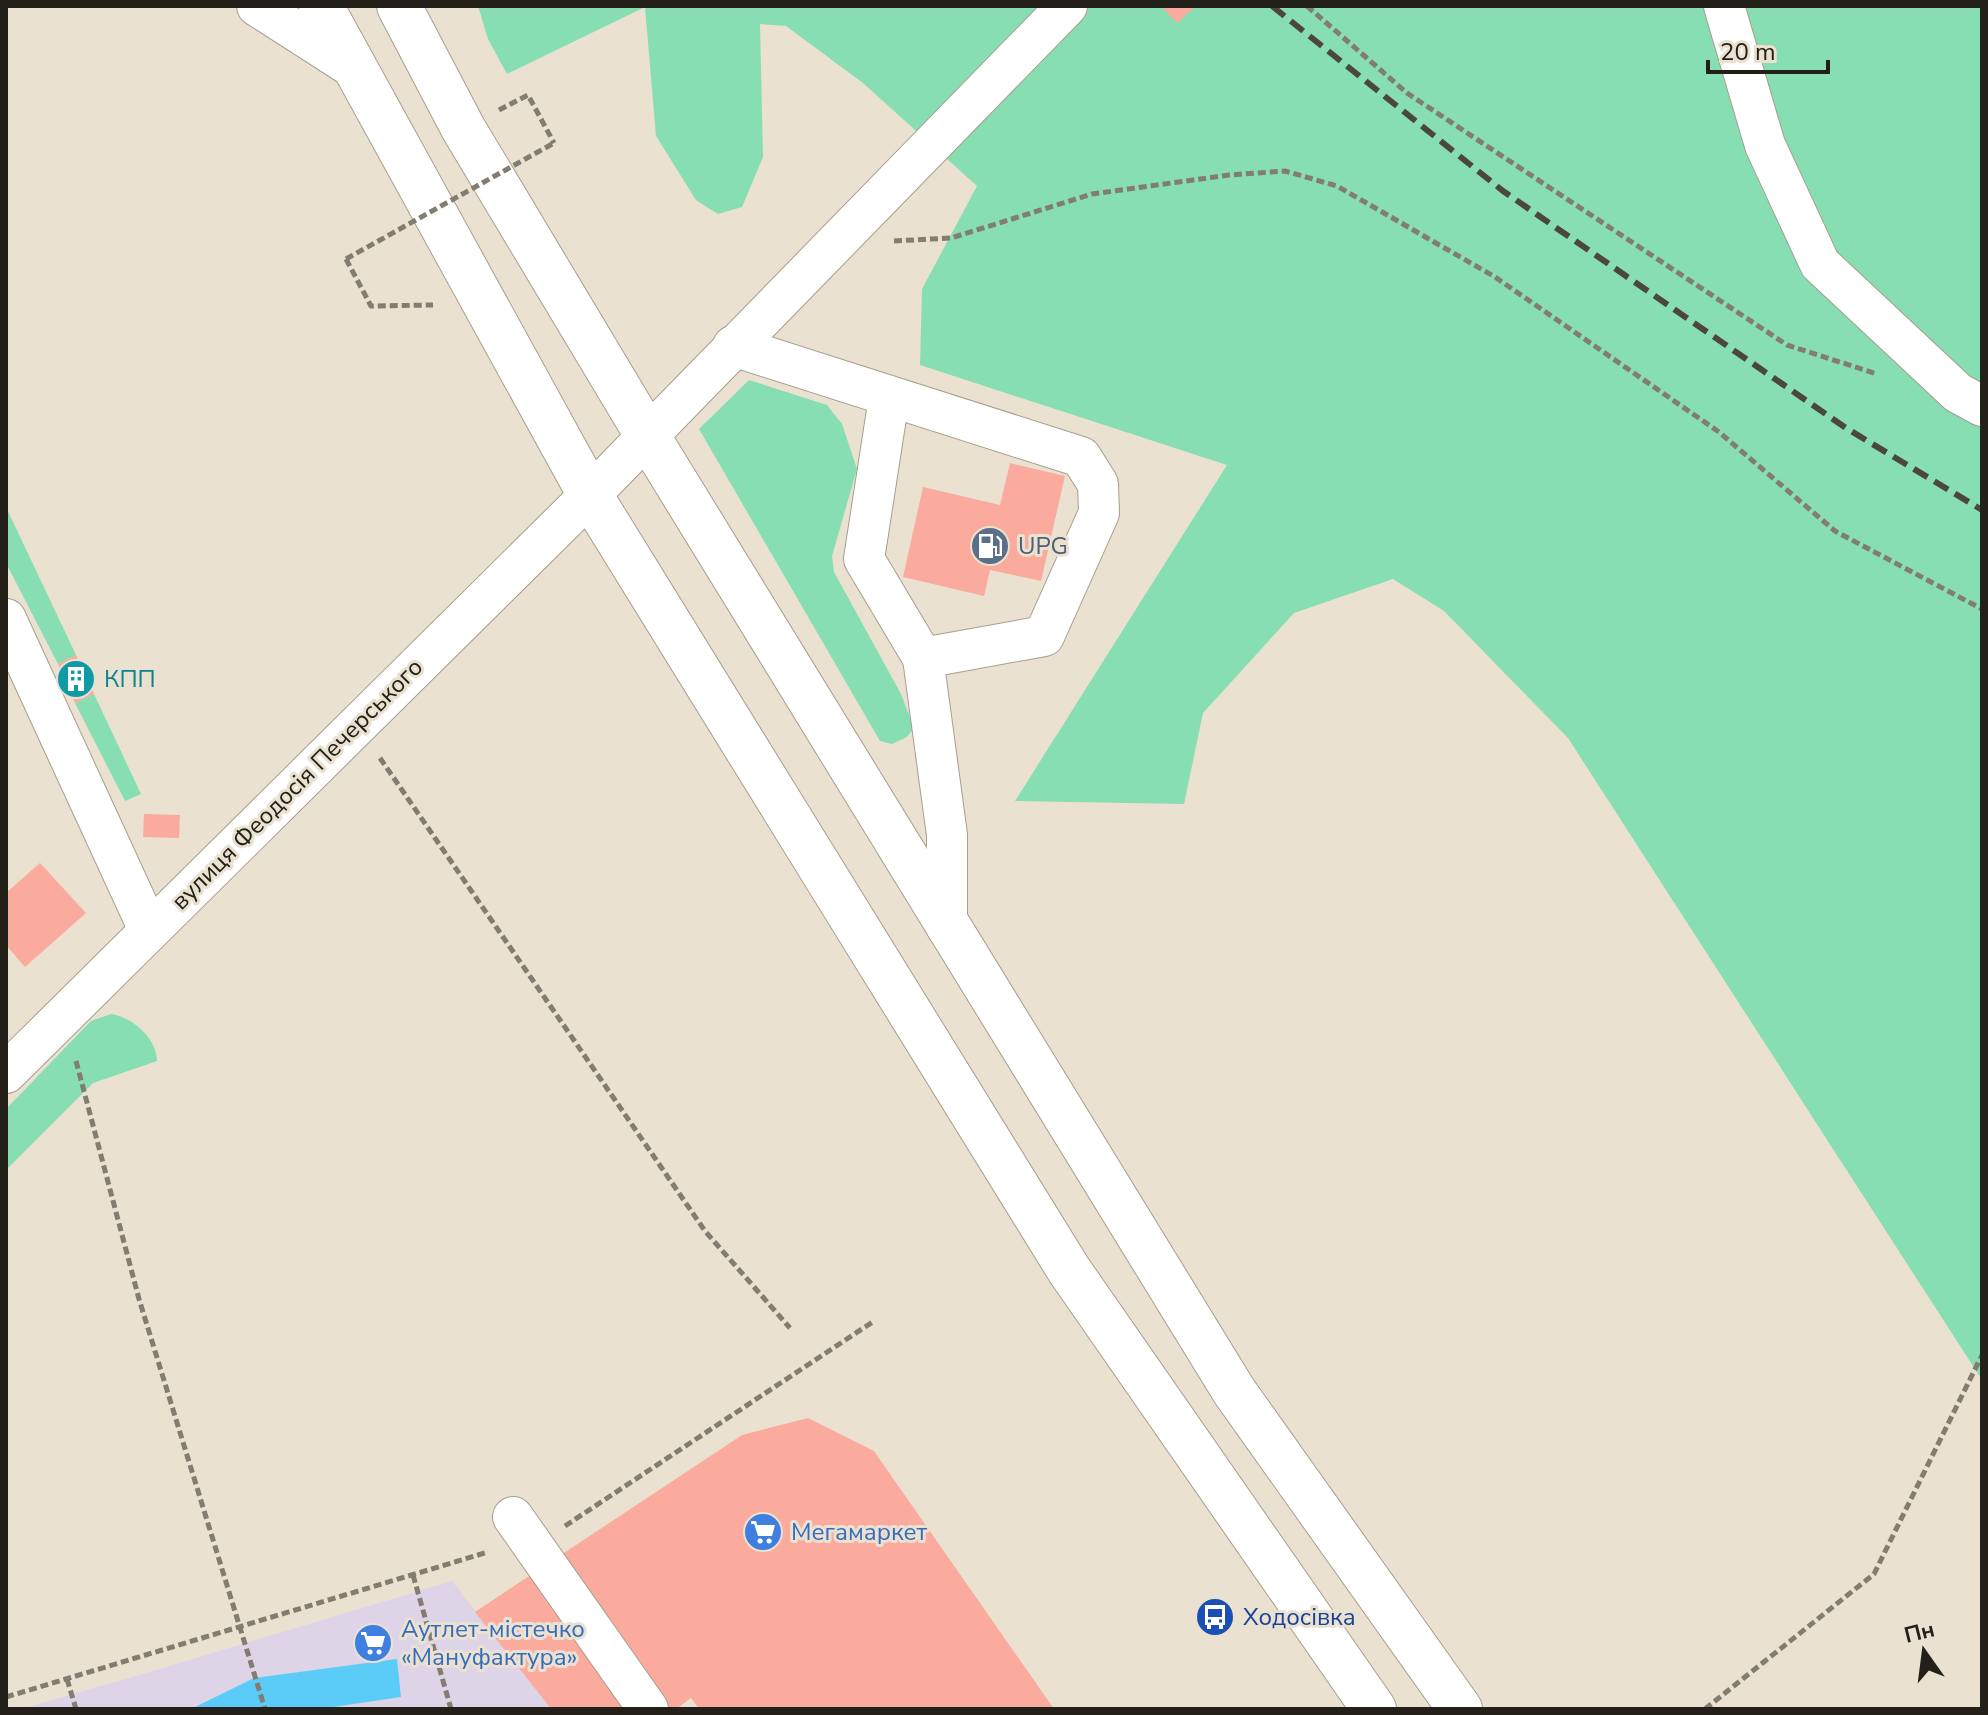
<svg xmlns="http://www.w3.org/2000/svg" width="1988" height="1715" font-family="'Nunito Sans',sans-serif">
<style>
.commercial{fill:#ded4e8}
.green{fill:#86deb2}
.water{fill:#5bccf8}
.building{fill:#faab9e}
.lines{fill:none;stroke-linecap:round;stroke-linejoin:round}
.minor-casing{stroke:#a79e8d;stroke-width:42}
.major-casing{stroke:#a79e8d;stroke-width:46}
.path{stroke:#827c71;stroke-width:5;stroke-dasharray:8 4;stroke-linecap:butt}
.minor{stroke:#fff;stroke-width:40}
.major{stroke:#fff;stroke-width:44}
.rail{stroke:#4b463e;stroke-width:6;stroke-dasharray:16 8;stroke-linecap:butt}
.path-bridge{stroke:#827c71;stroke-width:5;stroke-dasharray:8 4;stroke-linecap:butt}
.labels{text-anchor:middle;stroke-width:6;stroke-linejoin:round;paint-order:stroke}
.service-label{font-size:24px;fill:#4e5e75;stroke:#ebe1d0;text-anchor:start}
.culture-label{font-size:24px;fill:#0d838f;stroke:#ebe1d0;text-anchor:start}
.street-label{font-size:24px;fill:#23201a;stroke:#ebe1d0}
.shop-label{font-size:24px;fill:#366cbe;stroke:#ebe1d0;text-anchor:start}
.transit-label{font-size:24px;fill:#164399;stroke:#ebe1d0;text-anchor:start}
</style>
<rect width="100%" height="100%" fill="#ebe1d0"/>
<polygon class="commercial" points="452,1581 551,1709 21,1709 143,1674"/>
<g class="green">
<polygon points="478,6 1982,6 1982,1380 1568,738 1444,611 1393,579 1294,613 1203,713 1184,804 1015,801 1227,465 920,365 922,289 977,186 863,83 786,26 760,24 763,157 742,207 718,214 696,200 656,136 645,7 507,74 488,39"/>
<polygon points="749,380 827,405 842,424 857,469 832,556 834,572 901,694 914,728 907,737 892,744 880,741 699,429"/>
<polygon points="6,507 76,655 58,664 6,563"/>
<polygon points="94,694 141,794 125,801 75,703"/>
<path d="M111 1014C132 1017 157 1038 157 1061L93 1083 6 1170V1109L91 1021Z"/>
</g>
<polygon class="water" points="397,1659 401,1697 320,1709 191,1709 254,1678"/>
<g class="building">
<polygon points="1161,6 1196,6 1177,23"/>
<polygon points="1010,463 1065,476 1041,581 990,570 984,596 903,577 923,487 1000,505"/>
<polygon points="76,655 94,694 75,703 58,664"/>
<polygon points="144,814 180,815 179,838 143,837"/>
<polygon points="40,863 86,913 25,967 6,945 6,893"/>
<polygon points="808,1418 874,1451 1054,1709 699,1709 691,1698 676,1709 551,1709 475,1612 742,1435"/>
</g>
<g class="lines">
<g class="minor-casing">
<g id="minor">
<polyline points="257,6 352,67"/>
<polyline points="1724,6 1765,145 1820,264 1958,393 1982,406"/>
<polyline points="733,346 1081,457 1098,484 1099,513 1044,636 923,658 947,835 947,928"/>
<polyline points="889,398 864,559 923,658"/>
<polyline points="6,619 149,930"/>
<polyline points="6,1073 590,495 1067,6"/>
<polyline points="513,1517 648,1709"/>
</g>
</g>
<g class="major-casing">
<g id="major">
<polyline points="321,6 590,495 1069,1270 1374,1709"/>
<polyline points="399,6 463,128 647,435 1234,1391 1460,1709"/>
</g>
</g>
<g class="path">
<polyline points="1307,6 1407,93 1787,345 1877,374"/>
<polyline points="499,110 528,95 554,143"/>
<polyline points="894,241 951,238 1092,194 1229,175 1285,171 1337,186 1495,277 1719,432 1835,531 1982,609"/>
<polyline points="346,259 371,306 433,305"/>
<polyline points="380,758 705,1231 790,1328"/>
<polyline points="76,1061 139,1299 265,1709"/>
<polyline points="565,1526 874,1321"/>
<polyline points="413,1575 451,1709"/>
<polyline points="67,1679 76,1709"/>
<polyline points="6,1697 488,1552"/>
<polyline points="1705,1709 1874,1574 1982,1355"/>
</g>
<use href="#minor" class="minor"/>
<use href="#major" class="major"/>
<polyline class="rail" points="1272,6 1503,191 1846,428 1982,510"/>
<polyline class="path-bridge" points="346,259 554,143"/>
</g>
<defs>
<g id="fuel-disc" transform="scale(2)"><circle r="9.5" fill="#5c6f8a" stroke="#ebe1d0"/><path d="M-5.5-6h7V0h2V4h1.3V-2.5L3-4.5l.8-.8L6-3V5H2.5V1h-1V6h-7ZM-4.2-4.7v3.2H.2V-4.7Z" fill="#fff"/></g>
<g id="building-disc" transform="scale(2)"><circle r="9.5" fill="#0f9aa8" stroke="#ebe1d0"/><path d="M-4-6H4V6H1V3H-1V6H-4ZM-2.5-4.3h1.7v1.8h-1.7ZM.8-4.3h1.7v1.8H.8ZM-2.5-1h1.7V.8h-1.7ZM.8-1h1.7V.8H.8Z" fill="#fff"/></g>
<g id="supermarket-disc" transform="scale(2)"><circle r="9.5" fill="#3f7fe0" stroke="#ebe1d0"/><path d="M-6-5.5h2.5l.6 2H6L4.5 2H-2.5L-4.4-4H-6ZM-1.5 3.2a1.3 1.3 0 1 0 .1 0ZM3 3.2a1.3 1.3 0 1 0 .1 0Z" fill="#fff"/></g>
<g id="bus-disc" transform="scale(2)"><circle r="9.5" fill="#1a4fb4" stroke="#ebe1d0"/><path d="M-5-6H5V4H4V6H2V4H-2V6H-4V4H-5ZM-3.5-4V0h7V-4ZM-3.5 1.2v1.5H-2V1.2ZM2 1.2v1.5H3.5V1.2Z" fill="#fff"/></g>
</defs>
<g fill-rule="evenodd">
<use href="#fuel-disc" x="990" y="546"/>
<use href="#building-disc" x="76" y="679"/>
<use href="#supermarket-disc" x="763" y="1532"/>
<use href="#bus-disc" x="1215" y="1617"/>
<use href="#supermarket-disc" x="373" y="1643"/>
</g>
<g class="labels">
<g class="service-label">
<text x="1018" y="554">UPG</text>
</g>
<g class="culture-label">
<text x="104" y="687">КПП</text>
</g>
<g class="street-label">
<text transform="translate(297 784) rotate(-45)" y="8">вулиця Феодосія Печерського</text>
</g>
<g class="shop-label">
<text x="791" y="1540">Мегамаркет</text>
<text x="401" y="1637">Аутлет-містечко<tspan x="401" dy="28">«Мануфактура»</tspan></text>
</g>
<g class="transit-label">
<text x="1243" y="1625">Ходосівка</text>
</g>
</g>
<rect width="1988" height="1715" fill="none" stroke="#23201a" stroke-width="16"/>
<g transform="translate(1924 1651) rotate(346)" stroke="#ebe1d0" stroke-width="6" paint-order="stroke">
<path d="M0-6L14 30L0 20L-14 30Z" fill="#23201a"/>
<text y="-12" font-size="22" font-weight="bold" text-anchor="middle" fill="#23201a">Пн</text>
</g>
<path d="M1708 60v12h120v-12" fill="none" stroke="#23201a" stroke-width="4"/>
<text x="1720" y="60" font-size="24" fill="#23201a" stroke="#ebe1d0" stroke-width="6" paint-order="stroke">20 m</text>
</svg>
